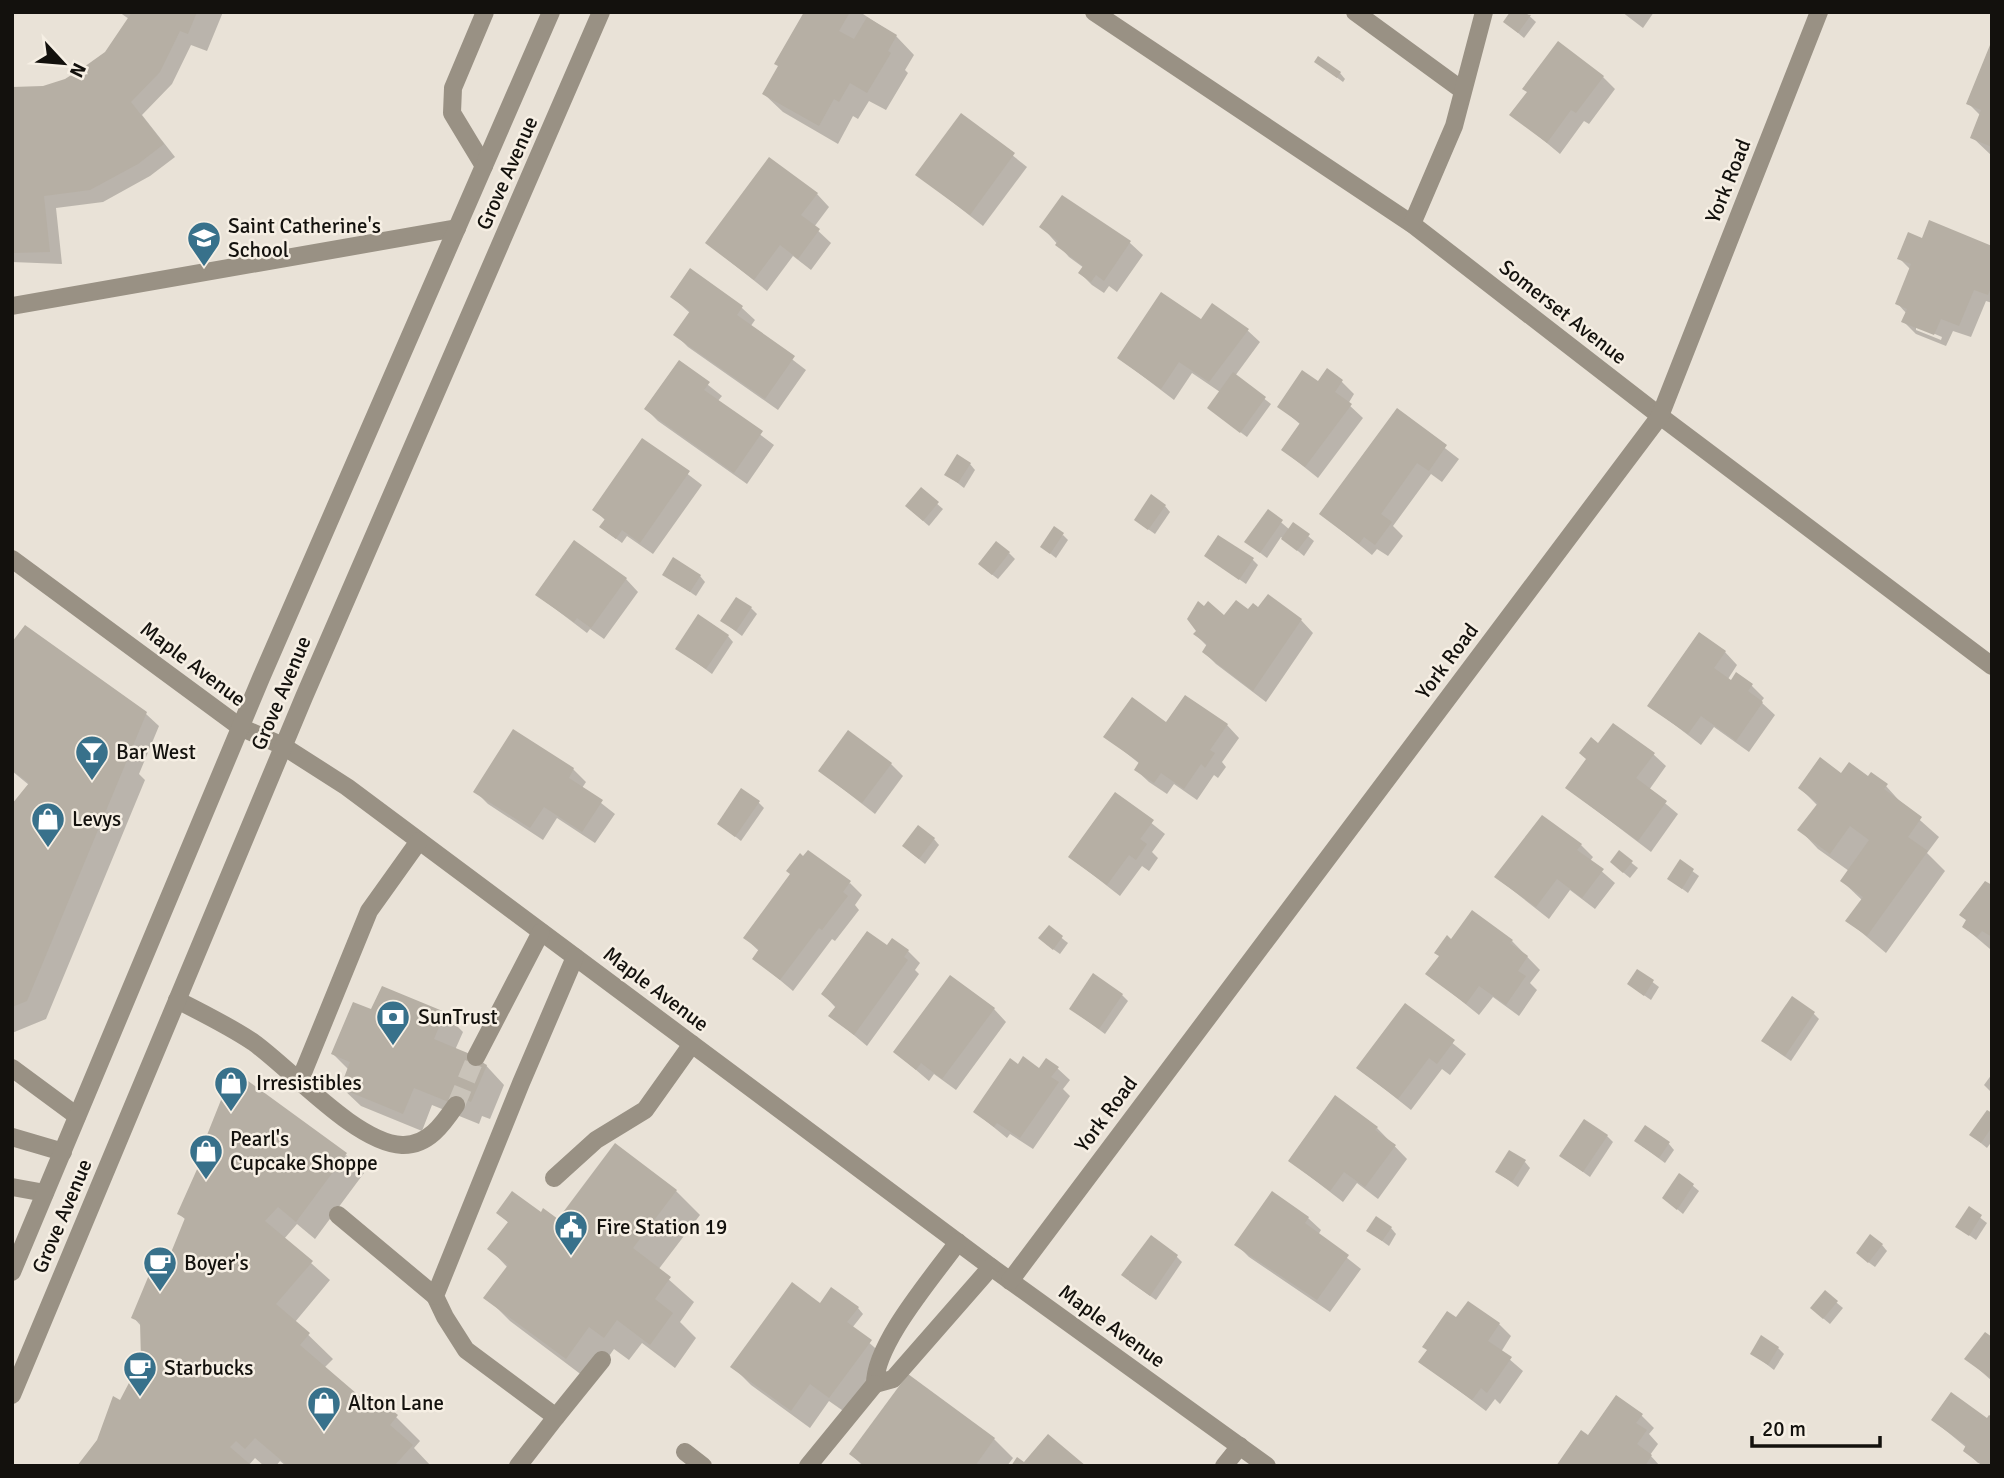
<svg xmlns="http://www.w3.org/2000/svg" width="2004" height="1478" font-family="Signika,sans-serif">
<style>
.shadow{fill:#0003;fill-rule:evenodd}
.building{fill:#b6afa4}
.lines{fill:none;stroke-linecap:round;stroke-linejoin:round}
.minor-tunnel{stroke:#c9c3b9;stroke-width:18;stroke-dasharray:18 9;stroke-linecap:butt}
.minor{stroke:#999184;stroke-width:18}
.labels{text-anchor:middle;stroke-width:5;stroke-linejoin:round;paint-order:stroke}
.street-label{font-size:21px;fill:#13110d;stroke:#f6efe4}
.poi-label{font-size:21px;fill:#13110d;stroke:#f6efe4;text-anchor:start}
</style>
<rect width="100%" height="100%" fill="#e9e2d7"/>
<g class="shadow">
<polygon points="119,12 223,12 207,51 191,45 172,84 142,115 175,157 150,176 103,202 56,208 62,264 12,262 12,87 43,88 65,81 107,53 129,19"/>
<polygon points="812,12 860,12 896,36 914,55 905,70 908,73 886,110 869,101 858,119 853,116 838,144 783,112 764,94"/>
<polygon points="1513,12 1525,12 1536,22 1524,38 1505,22"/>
<polygon points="1622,12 1654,12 1643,28"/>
<polygon points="1992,47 1992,156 1972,137 1981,116 1968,103"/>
<polygon points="1316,62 1340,73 1345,79 1343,82"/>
<polygon points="1603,77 1615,89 1589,124 1584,121 1560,154 1512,114"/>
<polygon points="962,115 1027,167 983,226 918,175"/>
<polygon points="817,194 829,207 814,227 831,243 811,270 793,256 767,291 707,243"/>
<polygon points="1062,198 1130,243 1143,255 1117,292 1109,286 1104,293 1092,285 1080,273 1084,268 1069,257 1042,227"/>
<path d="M1923 240 1992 248V303L1986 301 1971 337 1953 331 1946 346 1916 334 1904 322 1907 314 1897 303 1911 270 1899 258ZM1916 326 1942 337 1941 340 1916 330Z"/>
<polygon points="691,271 742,308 755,320 750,327 806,370 778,410 688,347 675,334 690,313 672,297"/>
<polygon points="1202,322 1247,330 1260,342 1235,376 1271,404 1247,437 1215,413 1220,392 1192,373 1174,400 1119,358"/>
<polygon points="679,362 722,396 717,402 774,445 747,484 658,421 646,409"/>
<polygon points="1342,382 1354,394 1348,404 1363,418 1318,478 1283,450 1301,425 1279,406 1319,383"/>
<polygon points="1397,411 1459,459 1442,482 1431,474 1393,526 1403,536 1388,556 1377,549 1372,555 1321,514"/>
<polygon points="643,440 702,485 653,554 627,536 622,543 607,532 606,521 595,510"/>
<polygon points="970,464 975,470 964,488 946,474"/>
<polygon points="921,490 943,509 929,526 913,512"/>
<polygon points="1165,506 1170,512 1155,534 1142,525"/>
<polygon points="1268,511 1290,530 1308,536 1314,541 1304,556 1281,537 1267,558 1246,542"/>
<polygon points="1063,535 1068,540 1056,558 1042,547"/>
<polygon points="1009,553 1015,559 998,579 986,570"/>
<polygon points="1206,556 1253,560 1258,565 1246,584"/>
<polygon points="664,574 700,576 705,582 696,596"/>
<polygon points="626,579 638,592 604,639 590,629 587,633 537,595"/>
<polygon points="751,608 757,614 742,636 722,621"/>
<polygon points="1248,612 1301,620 1313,633 1266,702 1216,664 1204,652 1208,647 1195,634 1225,618"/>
<polygon points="26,628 146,714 159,726 139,774 145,780 46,1019 12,1033 12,806 29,785 12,771 12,645"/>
<polygon points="728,636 733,642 712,674 678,649"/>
<polygon points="1725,652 1737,665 1728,679 1731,682 1737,675 1752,686 1764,698 1761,702 1775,715 1749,752 1714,727 1701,745 1650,706"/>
<polygon points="1167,724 1227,725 1239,738 1222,762 1226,767 1218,778 1214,775 1197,800 1174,784 1167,794 1149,782 1136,770 1140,764 1105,736"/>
<polygon points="1598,745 1653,754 1666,766 1649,790 1678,814 1651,852 1567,788"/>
<polygon points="891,764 903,776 875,814 820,771"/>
<polygon points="573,769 586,782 582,788 615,814 595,843 557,818 543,840 488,804 475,791"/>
<polygon points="1842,775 1869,778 1886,786 1904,806 1939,837 1927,853 1945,871 1886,953 1848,921 1863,901 1842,881 1849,871 1818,849 1800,830 1818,806 1800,788"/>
<polygon points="1115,794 1165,834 1152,852 1158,858 1149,871 1142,866 1120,896 1070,857"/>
<polygon points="758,802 764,808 741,841 719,824"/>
<polygon points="934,839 939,845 925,864 910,852"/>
<polygon points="1581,845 1593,857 1590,861 1615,883 1595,909 1570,890 1549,919 1496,877"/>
<polygon points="1619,853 1638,868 1630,878 1618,868"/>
<polygon points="1680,862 1699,876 1688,893 1669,879"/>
<polygon points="850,883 862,895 855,905 859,910 835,941 832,939 793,991 755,959 760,952 745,938"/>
<polygon points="1992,888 1992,947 1990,949 1964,927"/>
<polygon points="1049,928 1068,943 1060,954 1046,944"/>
<polygon points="1452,941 1512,941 1540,970 1530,983 1537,990 1519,1016 1493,997 1479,1015 1428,974"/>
<polygon points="887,947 908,951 920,963 915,970 919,974 867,1046 831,1016 836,1008 823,994"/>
<polygon points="1638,971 1659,987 1651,1000 1635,989"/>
<polygon points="1122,995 1128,1001 1105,1034 1071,1009"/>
<polygon points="1405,1005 1466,1054 1450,1075 1442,1069 1411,1110 1358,1068"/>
<polygon points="994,1009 1006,1022 956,1090 934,1074 929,1081 895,1052"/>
<polygon points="372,1012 444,1013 463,1032 455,1050 481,1060 504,1085 490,1119 482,1116 479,1124 432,1105 422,1131 361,1106 342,1088 349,1070 333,1054"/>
<polygon points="1813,1013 1819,1019 1791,1061 1769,1046"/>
<polygon points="1019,1066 1039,1070 1057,1068 1070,1080 1063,1089 1070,1096 1033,1149 1010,1134 1007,1138 975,1112"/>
<polygon points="1992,1074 1992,1093 1984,1085"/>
<polygon points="1992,1116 1992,1141 1987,1148 1971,1135"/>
<polygon points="1377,1128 1407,1159 1378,1199 1357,1183 1343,1202 1290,1161"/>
<polygon points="1607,1136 1613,1142 1590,1177 1561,1156"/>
<polygon points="1669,1144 1674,1150 1665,1163 1642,1146"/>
<polygon points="346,1155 364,1173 315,1239 297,1224 284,1239 330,1280 295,1322 333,1359 324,1368 371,1409 396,1417 420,1441 414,1448 431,1466 286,1466 280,1461 276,1466 264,1466 255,1458 249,1465 99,1441 143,1360 141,1326 133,1317 171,1257 186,1220 179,1214"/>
<polygon points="1525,1162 1530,1168 1518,1187 1497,1172"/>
<polygon points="1680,1175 1699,1191 1683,1214 1670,1203"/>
<polygon points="676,1191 700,1215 658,1270 694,1302 680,1322 696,1338 675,1368 642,1343 629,1360 614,1349 591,1382 510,1321 486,1297 508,1268 490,1249 509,1223 498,1213 541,1215 558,1222"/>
<polygon points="1969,1209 1987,1223 1976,1240 1958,1227"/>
<polygon points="1308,1218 1321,1230 1318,1235 1361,1269 1330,1312 1249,1257 1237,1245"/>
<polygon points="1391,1228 1396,1234 1389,1246 1368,1231"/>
<polygon points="1882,1245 1887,1251 1875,1267 1864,1259"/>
<polygon points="1176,1256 1182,1262 1156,1300 1129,1281"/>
<polygon points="1825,1293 1843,1308 1830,1324 1818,1314"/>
<polygon points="820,1305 858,1308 863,1314 852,1328 889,1360 849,1415 829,1401 810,1428 751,1385 733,1367"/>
<polygon points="1457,1320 1499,1324 1511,1336 1501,1352 1523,1371 1500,1404 1495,1399 1486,1411 1421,1362"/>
<polygon points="1992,1339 1992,1381 1967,1359"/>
<polygon points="1778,1348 1784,1354 1774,1370 1752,1353"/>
<polygon points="908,1376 994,1439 1013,1458 1007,1466 863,1466 851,1454"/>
<polygon points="1952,1395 1992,1466 1978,1463 1965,1450 1967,1448 1933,1420"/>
<polygon points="1641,1415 1654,1428 1649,1434 1658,1444 1650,1455 1660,1466 1559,1466 1589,1438"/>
</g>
<g class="building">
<polygon points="132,12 197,12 188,34 180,31 160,72 131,102 164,144 138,164 90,190 44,196 50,252 12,253 12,87 43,86 65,79 84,67 105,52"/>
<polygon points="804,12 850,12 839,31 854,39 867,17 897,35 888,51 891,53 867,93 850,83 839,102 834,99 819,126 762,94 778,66 774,64"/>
<polygon points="1510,12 1531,15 1518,33 1503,22"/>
<polygon points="1558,41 1604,76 1576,113 1571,110 1547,143 1509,115 1527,92 1522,89"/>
<polygon points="1990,45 1992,45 1992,147 1970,138 1981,110 1966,104"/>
<polygon points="1318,56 1341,72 1337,78 1314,62"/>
<polygon points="961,113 1015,153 970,215 915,175"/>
<polygon points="769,157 818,193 801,215 820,229 798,259 780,245 754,280 705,243"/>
<polygon points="1062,195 1131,241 1104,281 1096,275 1091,282 1078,273 1083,266 1055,245 1058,241 1039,227"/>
<polygon points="1929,220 1992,246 1992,285 1988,295 1974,290 1959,326 1941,319 1934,335 1901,322 1907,309 1895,304 1911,264 1897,259 1908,232 1922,238"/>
<polygon points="690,268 743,306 737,315 795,356 765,399 673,335 690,311 670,297"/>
<polygon points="1161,292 1201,319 1212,303 1249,329 1209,382 1179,362 1161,389 1117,358"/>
<polygon points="679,360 710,382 704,390 763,431 734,473 644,409"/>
<polygon points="1327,368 1343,380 1335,392 1352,404 1305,467 1281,450 1300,423 1277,407 1302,370 1318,381"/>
<polygon points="1233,372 1266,397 1240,433 1207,408"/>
<polygon points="1397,408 1447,445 1429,471 1417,463 1381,514 1392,522 1375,545 1364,537 1359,544 1319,514"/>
<polygon points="642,438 690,471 640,543 622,530 616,539 599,527 605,519 592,510"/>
<polygon points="957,454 971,463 958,483 944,475"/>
<polygon points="921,487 939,502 923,521 905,506"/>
<polygon points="1151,494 1166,505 1148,530 1134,520"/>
<polygon points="1268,509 1283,520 1260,553 1244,542"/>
<polygon points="1293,522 1310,534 1297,551 1281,539"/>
<polygon points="1054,526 1064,533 1050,554 1040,547"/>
<polygon points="1218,535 1254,558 1239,580 1204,556"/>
<polygon points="574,540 627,578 591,628 577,618 574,622 535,595"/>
<polygon points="996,541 1010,552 992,575 978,564"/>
<polygon points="673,557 701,575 690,592 662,575"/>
<polygon points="1268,594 1302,619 1253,691 1202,652 1207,644 1193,634 1196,631 1187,619 1198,601 1204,606 1208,601 1224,615 1236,600 1248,609 1253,603 1258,607"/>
<polygon points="736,597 752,607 736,631 720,621"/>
<polygon points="698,614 729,635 706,669 675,649"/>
<polygon points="25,625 147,712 27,1001 12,1007 12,804 29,783 12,770 12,642"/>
<polygon points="1699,632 1726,651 1714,668 1731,680 1736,672 1753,684 1748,691 1763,702 1736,741 1701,716 1688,734 1647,706"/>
<polygon points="1185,695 1228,724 1210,750 1215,753 1205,768 1201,764 1184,789 1161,773 1154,783 1134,770 1139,762 1103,737 1132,697 1166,722"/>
<polygon points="1613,723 1655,753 1636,778 1667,801 1638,841 1565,788 1586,759 1579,753 1591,737 1598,743"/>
<polygon points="513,729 574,768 569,778 603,800 582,832 544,807 530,828 473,792"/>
<polygon points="848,730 892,763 862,803 818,771"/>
<polygon points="1820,757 1841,773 1849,762 1868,776 1871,772 1888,784 1884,789 1922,817 1908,837 1928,851 1867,936 1845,921 1863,897 1840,881 1869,840 1850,826 1830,854 1797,830 1818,803 1798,788"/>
<polygon points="741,788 760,801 735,837 717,824"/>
<polygon points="1115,792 1154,820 1140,839 1147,844 1136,860 1129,855 1107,885 1068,857"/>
<polygon points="1542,815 1582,844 1577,850 1604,869 1582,898 1557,879 1536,907 1494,877"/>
<polygon points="918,825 935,838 919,859 902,846"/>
<polygon points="808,850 851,881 843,892 848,896 822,930 819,928 780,980 752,959 759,949 743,938 790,874 786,871 800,853 803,856"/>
<polygon points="1619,850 1633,861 1623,873 1610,862"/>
<polygon points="1680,859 1694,869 1682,889 1667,879"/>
<polygon points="1985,881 1992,885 1992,937 1982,931 1977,937 1962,927 1966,920 1959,915"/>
<polygon points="1472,910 1513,940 1510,943 1528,956 1518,971 1526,976 1506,1005 1479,986 1466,1004 1425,974 1439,956 1434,953 1447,935 1451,939"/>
<polygon points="1049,925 1063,936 1053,950 1038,938"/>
<polygon points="867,931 887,945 892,938 909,950 904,957 908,960 854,1035 828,1016 836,1006 821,994"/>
<polygon points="1637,969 1654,980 1644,996 1627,984"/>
<polygon points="1093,973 1123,994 1099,1029 1069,1009"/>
<polygon points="950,975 995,1008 942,1079 921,1063 916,1070 893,1052"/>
<polygon points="382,986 445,1012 434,1039 482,1059 481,1062 487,1065 471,1102 464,1099 461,1107 414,1088 403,1114 340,1088 350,1062 331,1054 353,1002 371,1009"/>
<polygon points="1792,996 1815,1012 1785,1056 1761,1041"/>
<polygon points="1405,1003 1455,1040 1437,1064 1429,1058 1398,1099 1356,1068"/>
<polygon points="1023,1056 1039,1068 1046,1058 1059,1067 1051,1077 1059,1082 1020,1138 997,1123 994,1127 973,1112 1010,1058 1018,1064"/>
<polygon points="233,1070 347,1153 296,1222 278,1207 265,1221 313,1261 276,1304 310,1333 300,1345 371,1406 378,1399 398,1415 390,1425 413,1445 394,1466 288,1466 255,1438 245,1449 236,1441 230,1447 252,1466 77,1466 97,1440 113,1396 120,1400 141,1360 140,1322 131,1318 159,1251 170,1255 185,1218 177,1214 207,1147 203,1145"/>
<polygon points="1335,1095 1378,1127 1375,1130 1396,1145 1365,1187 1344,1172 1330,1191 1288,1161"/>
<polygon points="1987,1110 1992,1113 1992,1127 1981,1143 1969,1135"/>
<polygon points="1584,1119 1608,1135 1583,1172 1559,1156"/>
<polygon points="1645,1125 1670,1142 1659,1158 1634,1141"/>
<polygon points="615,1143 677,1190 633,1248 671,1277 655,1299 673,1313 650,1345 617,1320 604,1338 589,1327 566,1359 483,1298 508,1265 487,1249 508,1222 496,1213 512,1191 541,1212 543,1208 558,1219"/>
<polygon points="1509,1150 1526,1160 1512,1182 1495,1172"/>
<polygon points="1679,1173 1694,1184 1677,1210 1662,1198"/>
<polygon points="1272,1191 1309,1217 1305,1223 1349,1255 1317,1300 1234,1245"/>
<polygon points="1969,1206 1982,1215 1969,1236 1955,1227"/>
<polygon points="1376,1216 1392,1227 1382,1241 1366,1231"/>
<polygon points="1870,1234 1883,1244 1868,1263 1856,1253"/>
<polygon points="1151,1235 1178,1255 1150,1296 1121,1275"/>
<polygon points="792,1282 820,1303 831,1287 859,1307 847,1322 872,1340 829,1398 810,1384 791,1411 730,1367"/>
<polygon points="1825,1290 1838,1301 1823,1319 1810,1308"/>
<polygon points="1468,1301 1500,1323 1488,1341 1512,1357 1487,1393 1481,1388 1472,1400 1418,1362 1427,1350 1422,1347 1447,1311 1456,1317"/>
<polygon points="1985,1332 1992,1337 1992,1379 1964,1359"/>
<polygon points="1761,1335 1779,1347 1768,1365 1750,1354"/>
<polygon points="908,1374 995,1438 975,1466 865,1466 849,1454"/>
<polygon points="1951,1392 1987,1418 1989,1415 1992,1417 1992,1466 1983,1466 1963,1451 1966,1445 1931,1420"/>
<polygon points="1616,1395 1643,1414 1636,1423 1647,1430 1637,1444 1652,1455 1645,1466 1556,1466 1581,1430 1588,1435"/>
<polygon points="1048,1434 1086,1466 1011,1466 1017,1457 1024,1462"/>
</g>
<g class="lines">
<polyline class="minor-tunnel" points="456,1105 476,1057"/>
<g class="minor">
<polyline points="1094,12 1412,224 1660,416 1992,666"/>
<polyline points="1355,12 1462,90"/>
<polyline points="484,166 452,113 453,88 485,12"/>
<polyline points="1412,224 1454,126 1484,12"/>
<polyline points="12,306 457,228"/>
<polyline points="12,559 240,727 283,746 347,787 991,1267 1267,1466"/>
<polyline points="575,957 521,1083 435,1296 445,1317 466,1350 556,1417 602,1360"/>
<path d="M177 1000C203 1013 229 1026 253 1042 291 1069 356 1143 402 1145 428 1146 443 1124 456 1105"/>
<polyline points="476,1057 541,932"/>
<polyline points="12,1068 77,1116"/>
<polyline points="300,1080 369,911 419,841"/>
<polyline points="12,1137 63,1152"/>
<polyline points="554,1178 596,1140 645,1110 692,1044"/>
<polyline points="12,1187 45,1193"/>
<polyline points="338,1215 435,1296"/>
<path d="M958 1242C933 1277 875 1343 875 1384L893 1379 991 1267"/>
<polyline points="12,1272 261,678 551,12"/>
<polyline points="1010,1281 1660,416 1819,12"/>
<polyline points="12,1395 304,697 601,12"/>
<polyline points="685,1452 703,1466"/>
<polyline points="518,1466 556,1417"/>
<polyline points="808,1466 875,1384"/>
<polyline points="1224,1466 1240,1446"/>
</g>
</g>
<defs>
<g id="school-pin" transform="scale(1.75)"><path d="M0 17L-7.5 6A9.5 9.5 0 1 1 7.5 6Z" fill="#38718b" stroke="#f6efe4"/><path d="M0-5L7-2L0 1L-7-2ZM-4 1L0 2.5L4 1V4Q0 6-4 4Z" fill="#fff"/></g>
<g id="bar-pin" transform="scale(1.75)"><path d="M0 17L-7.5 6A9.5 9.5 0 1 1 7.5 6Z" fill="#38718b" stroke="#f6efe4"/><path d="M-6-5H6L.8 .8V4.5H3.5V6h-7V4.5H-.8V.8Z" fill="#fff"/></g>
<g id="shop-pin" transform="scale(1.75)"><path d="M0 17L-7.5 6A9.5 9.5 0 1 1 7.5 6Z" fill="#38718b" stroke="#f6efe4"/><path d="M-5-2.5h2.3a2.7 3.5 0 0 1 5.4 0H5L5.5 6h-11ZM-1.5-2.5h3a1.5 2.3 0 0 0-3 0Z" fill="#fff"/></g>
<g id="bank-pin" transform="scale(1.75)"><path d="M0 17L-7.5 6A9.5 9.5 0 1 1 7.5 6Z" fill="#38718b" stroke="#f6efe4"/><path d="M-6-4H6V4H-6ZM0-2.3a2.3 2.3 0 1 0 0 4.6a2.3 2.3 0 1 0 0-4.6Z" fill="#fff"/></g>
<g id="civic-pin" transform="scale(1.75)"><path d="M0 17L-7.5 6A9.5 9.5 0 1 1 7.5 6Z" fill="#38718b" stroke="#f6efe4"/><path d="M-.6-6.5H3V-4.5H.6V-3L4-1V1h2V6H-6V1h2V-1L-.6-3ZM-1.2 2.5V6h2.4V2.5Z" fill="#fff"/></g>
<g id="cafe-pin" transform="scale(1.75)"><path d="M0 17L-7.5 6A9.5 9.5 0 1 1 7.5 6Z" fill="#38718b" stroke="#f6efe4"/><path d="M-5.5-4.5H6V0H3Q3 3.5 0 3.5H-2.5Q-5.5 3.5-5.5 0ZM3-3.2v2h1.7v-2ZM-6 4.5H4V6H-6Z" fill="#fff"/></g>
</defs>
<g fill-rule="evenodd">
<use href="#school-pin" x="204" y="238"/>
<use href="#bar-pin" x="92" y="752"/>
<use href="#shop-pin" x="48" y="819"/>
<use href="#bank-pin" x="393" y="1017"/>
<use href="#shop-pin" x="231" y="1083"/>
<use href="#shop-pin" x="206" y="1151"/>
<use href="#civic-pin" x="571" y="1227"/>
<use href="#cafe-pin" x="160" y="1263"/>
<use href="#cafe-pin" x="140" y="1368"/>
<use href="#shop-pin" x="324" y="1403"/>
</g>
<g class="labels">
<g class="street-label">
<text transform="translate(507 173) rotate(-66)" y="7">Grove Avenue</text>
<text transform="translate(1728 181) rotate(-68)" y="7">York Road</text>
<text transform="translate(1563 312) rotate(38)" y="7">Somerset Avenue</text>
<text transform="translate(1447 661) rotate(-53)" y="7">York Road</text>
<text transform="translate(193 664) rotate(37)" y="7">Maple Avenue</text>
<text transform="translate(281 693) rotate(-67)" y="7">Grove Avenue</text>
<text transform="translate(656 989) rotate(37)" y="7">Maple Avenue</text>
<text transform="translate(1106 1114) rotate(-53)" y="7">York Road</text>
<text transform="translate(62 1216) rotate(-67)" y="7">Grove Avenue</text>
<text transform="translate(1112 1326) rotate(36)" y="7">Maple Avenue</text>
</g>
<g class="poi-label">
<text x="228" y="233">Saint Catherine's<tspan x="228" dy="24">School</tspan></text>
<text x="116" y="759">Bar West</text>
<text x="72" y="826">Levys</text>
<text x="418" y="1024">SunTrust</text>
<text x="256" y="1090">Irresistibles</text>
<text x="230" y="1146">Pearl's<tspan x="230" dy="24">Cupcake Shoppe</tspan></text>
<text x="596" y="1234">Fire Station 19</text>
<text x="184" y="1270">Boyer's</text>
<text x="164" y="1375">Starbucks</text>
<text x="348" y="1410">Alton Lane</text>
</g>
</g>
<rect width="2004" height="1478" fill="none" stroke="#13110d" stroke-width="28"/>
<g transform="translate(63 63) rotate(116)" stroke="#f6efe4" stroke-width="5" paint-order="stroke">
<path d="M0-5L12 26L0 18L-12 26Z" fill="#13110d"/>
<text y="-10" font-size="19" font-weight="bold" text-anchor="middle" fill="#13110d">N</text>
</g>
<path d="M1752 1436v10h128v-10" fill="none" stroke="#13110d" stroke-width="3.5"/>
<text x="1762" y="1436" font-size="21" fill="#13110d" stroke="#f6efe4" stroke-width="5" paint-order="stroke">20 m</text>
</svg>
